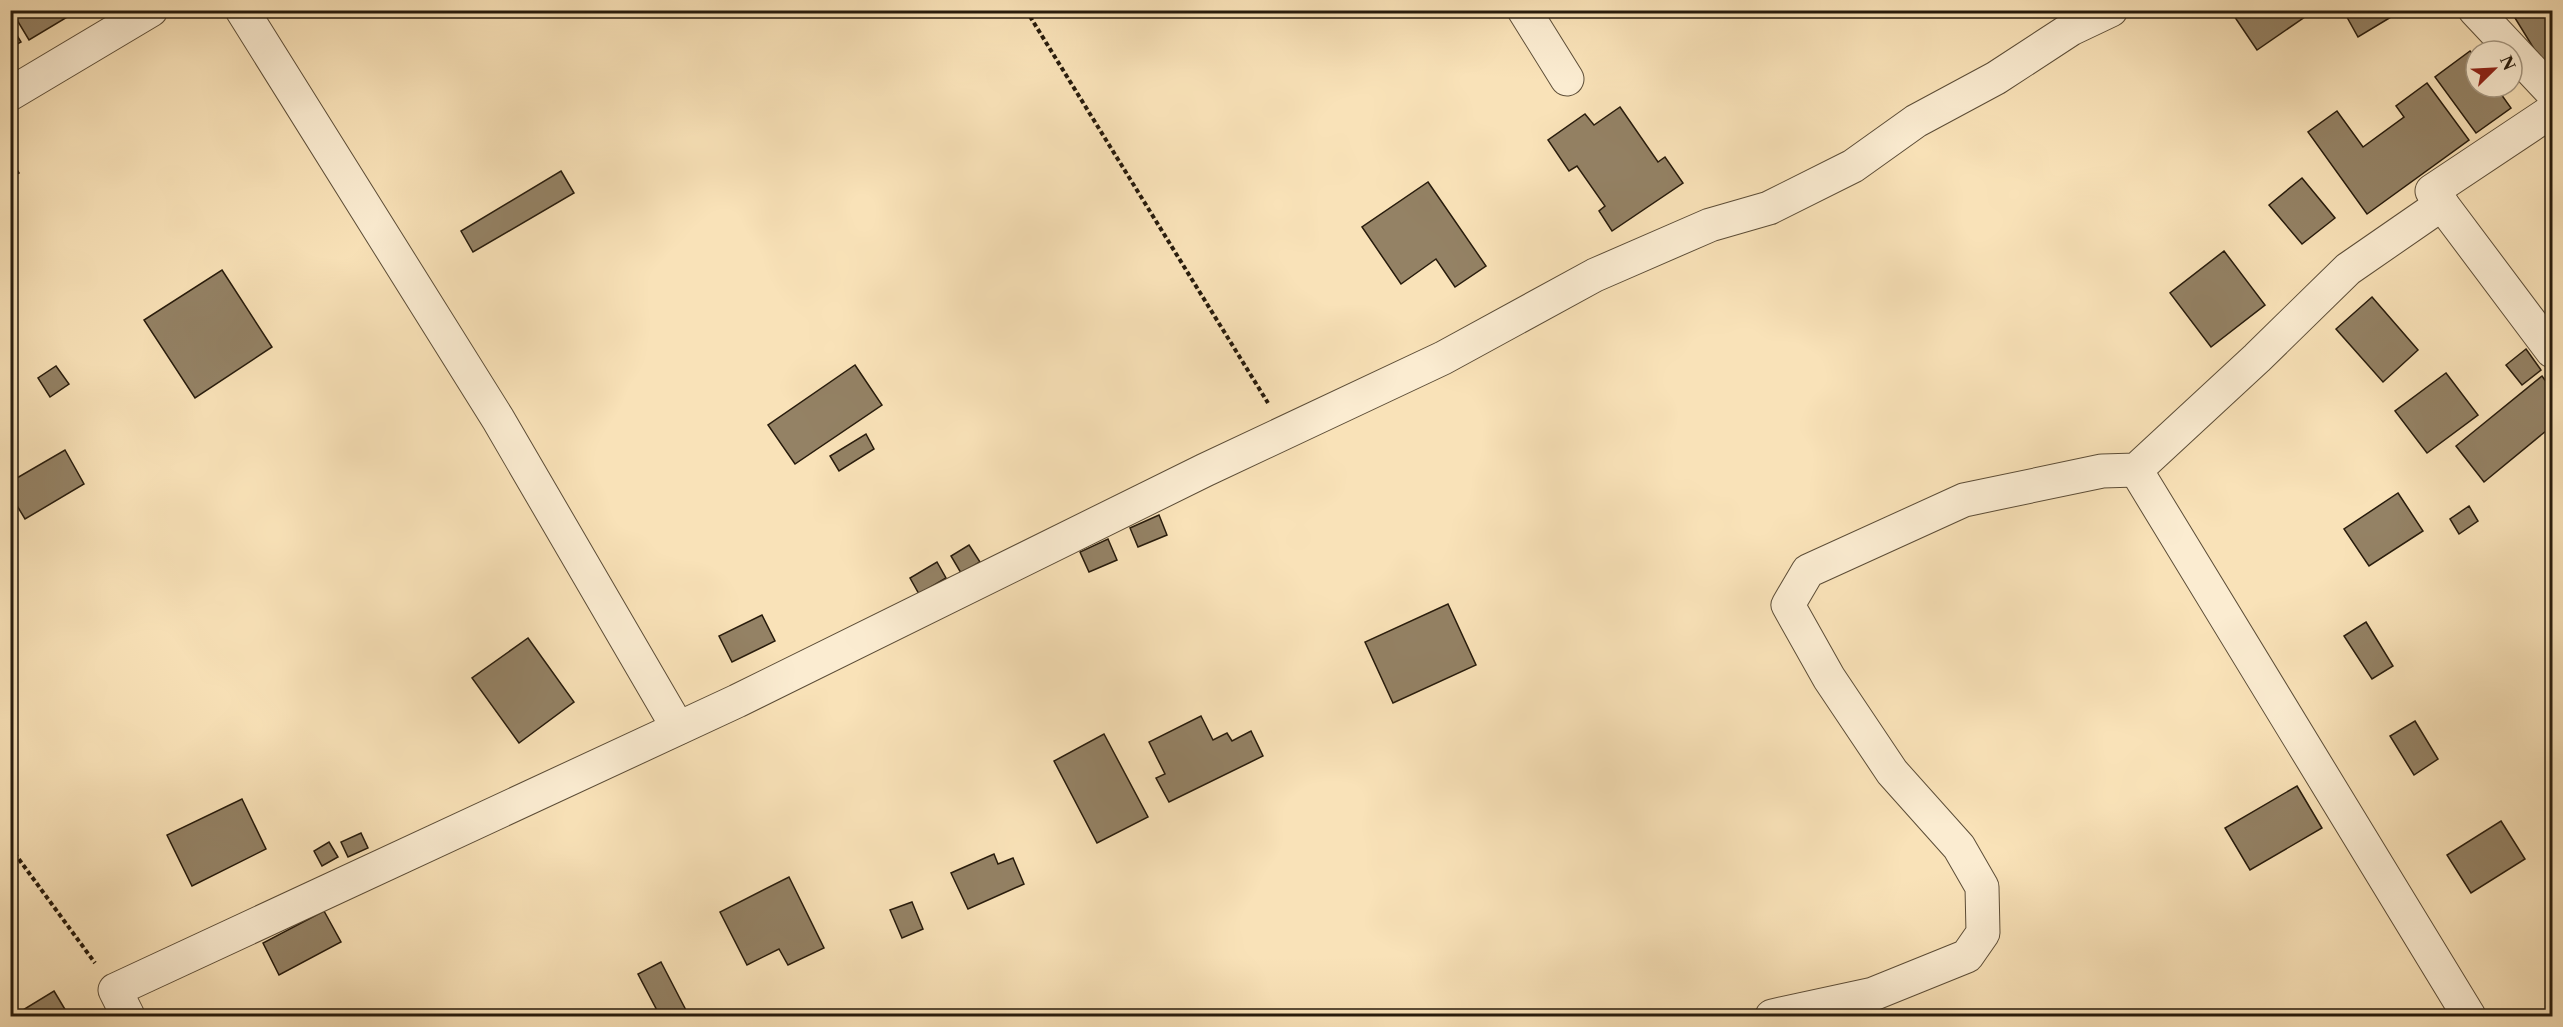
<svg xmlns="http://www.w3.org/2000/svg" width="2563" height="1027" font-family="'Libre Caslon Text',serif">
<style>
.building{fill:#948265;stroke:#271b0c;stroke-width:1.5}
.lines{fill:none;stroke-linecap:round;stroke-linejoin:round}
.minor-casing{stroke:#5c4d37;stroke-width:35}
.path{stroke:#271b0c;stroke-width:4;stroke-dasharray:4.5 3;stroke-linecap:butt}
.minor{stroke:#fbecd1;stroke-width:33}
</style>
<rect width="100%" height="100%" fill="#f9e2b8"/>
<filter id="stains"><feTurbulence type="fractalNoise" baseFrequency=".00333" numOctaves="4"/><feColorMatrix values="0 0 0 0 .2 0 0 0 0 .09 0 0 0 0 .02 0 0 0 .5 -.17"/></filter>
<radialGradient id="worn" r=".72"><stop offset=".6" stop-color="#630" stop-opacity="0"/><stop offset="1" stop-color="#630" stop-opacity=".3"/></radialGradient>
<g class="building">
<polygon points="11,10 79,10 29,40"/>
<polygon points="2230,10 2315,10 2257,50"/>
<polygon points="2343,10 2400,10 2401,11 2358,37"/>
<polygon points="2527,10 2552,10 2552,78 2515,18"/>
<polygon points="10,24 21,42 10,48"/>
<polygon points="2470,51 2476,59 2476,87 2496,87 2511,108 2476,133 2435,77"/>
<polygon points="2427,83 2469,140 2367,214 2308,132 2337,111 2363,147 2404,117 2396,106"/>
<polygon points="1620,107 1658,162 1665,157 1683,183 1612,231 1599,211 1605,206 1577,166 1569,171 1548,140 1585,114 1594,125"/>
<polygon points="10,158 19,173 10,178"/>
<polygon points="561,171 574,193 473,252 461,231"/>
<polygon points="2302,178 2335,218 2302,244 2269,205"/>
<polygon points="1428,182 1486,266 1455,287 1436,259 1401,284 1362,227"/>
<polygon points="2224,251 2265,305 2211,347 2170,293"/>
<polygon points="222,270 272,347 195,398 144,320"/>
<polygon points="2372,297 2418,350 2383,382 2336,329"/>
<polygon points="2526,349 2541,370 2522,385 2506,365"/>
<polygon points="855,365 882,405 795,464 768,425"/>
<polygon points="56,366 69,384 50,397 38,378"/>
<polygon points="2446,373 2478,415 2427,453 2395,411"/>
<polygon points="2542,376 2552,390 2552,426 2484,482 2456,446"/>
<polygon points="866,434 874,449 839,471 830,456"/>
<polygon points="65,450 84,484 25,519 10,494 10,482"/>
<polygon points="2398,493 2423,531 2369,566 2344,529"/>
<polygon points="2469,506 2478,521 2459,534 2450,519"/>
<polygon points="1159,515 1167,535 1138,547 1130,528"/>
<polygon points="1108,539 1117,560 1089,572 1080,552"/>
<polygon points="969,545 980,562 961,573 951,556"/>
<polygon points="937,562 946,578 919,594 910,578"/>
<polygon points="2552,581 2552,594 2546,586"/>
<polygon points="1448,604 1476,665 1393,703 1365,642"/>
<polygon points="762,615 775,641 732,662 719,636"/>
<polygon points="2366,622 2393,666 2372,679 2344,636"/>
<polygon points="528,638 574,702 519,743 472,678"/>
<polygon points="1201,716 1213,740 1227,733 1232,741 1251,731 1263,756 1169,802 1156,778 1165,774 1149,742"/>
<polygon points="2415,721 2438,759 2414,775 2390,736"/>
<polygon points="1104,734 1148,817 1097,843 1054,761"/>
<polygon points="2297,786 2322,828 2250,870 2225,828"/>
<polygon points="242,799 266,849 192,886 167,835"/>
<polygon points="2501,821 2525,859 2471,893 2447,855"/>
<polygon points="361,833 368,848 348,857 341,842"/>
<polygon points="329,842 338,857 322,866 314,851"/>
<polygon points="994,854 998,864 1013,858 1024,884 968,909 951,873"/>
<polygon points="789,877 824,948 788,965 779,949 747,965 720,912"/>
<polygon points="912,902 923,929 902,938 890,910"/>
<polygon points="324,911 341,942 279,975 263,943"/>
<polygon points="661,962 689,1016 660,1016 638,974"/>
<polygon points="54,991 69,1016 13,1016"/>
</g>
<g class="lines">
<g class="minor-casing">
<g id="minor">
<polyline points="242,10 498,419 678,728"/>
<polyline points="1524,10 1567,79"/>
<polyline points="2475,10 2552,92"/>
<polyline points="10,94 151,10"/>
<polyline points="2552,111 2432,191 2552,351"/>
<polyline points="2136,470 2469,1016"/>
<polyline points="128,1016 115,990 737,701 1205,470 1443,358 1595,275 1710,225 1769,208 1853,166 1916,121 1996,78 2071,29 2111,10"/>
<polyline points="1772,1016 1873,994 1967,956 1983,933 1982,887 1959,847 1892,772 1829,678 1788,605 1808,571 1964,500 2102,471 2136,470 2257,358 2348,269 2442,204"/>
</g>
</g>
<g class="path">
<polyline points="1026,10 1268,403"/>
<polyline points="10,847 95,963"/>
</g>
<use href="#minor" class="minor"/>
</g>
<rect width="2563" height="1027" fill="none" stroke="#f9e2b8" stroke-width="36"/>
<rect x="12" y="12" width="2539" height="1003" fill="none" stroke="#271b0c" stroke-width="3"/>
<rect x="18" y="18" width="2527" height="991" fill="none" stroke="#271b0c" stroke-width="1.5"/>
<g transform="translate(2494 69) rotate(66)"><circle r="28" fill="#fbecd1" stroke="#a69882" stroke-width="1.5"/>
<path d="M0-4.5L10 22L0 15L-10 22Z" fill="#8f2418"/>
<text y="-9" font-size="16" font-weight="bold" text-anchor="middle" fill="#271b0c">N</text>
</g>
<rect width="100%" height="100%" filter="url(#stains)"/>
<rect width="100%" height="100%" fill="url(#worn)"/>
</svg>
